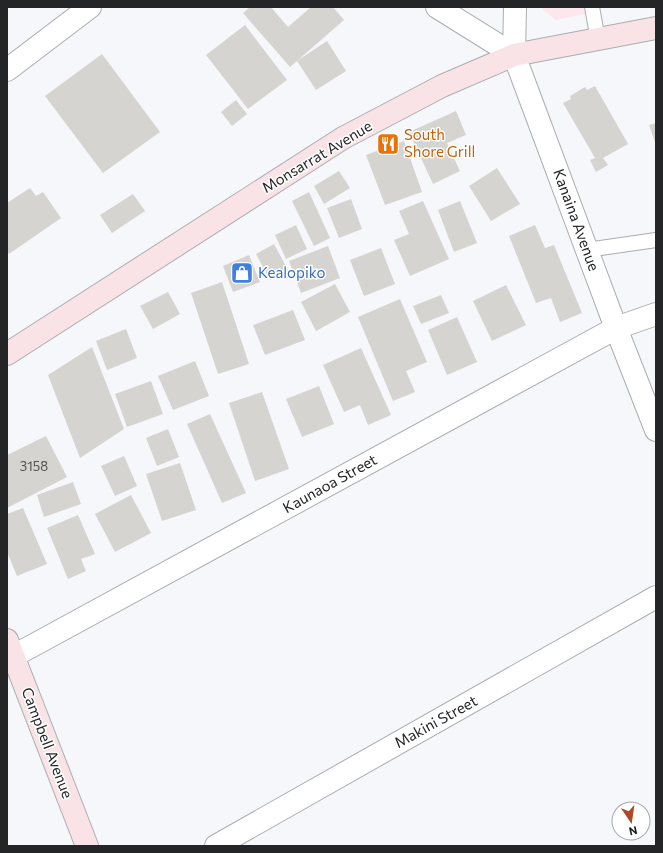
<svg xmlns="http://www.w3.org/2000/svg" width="663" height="853" font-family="Commissioner,sans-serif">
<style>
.commercial{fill:#fce7ed}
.building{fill:#d6d4d1}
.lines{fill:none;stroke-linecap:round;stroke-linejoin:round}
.lane-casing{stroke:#abadb0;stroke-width:16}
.street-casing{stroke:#abadb0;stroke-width:24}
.secondary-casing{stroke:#abadb0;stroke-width:24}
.lane{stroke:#fff;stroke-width:14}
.street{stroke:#fff;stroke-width:22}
.secondary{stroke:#fae3e6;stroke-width:22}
.labels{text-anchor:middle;stroke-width:3;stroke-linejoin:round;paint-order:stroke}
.number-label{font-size:13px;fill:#505151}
.food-label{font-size:15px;fill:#c56008;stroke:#fff;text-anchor:start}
.street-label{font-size:15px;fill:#242526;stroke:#fff}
.shop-label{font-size:15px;fill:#366cbe;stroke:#fff;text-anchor:start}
</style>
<rect width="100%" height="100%" fill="#f5f7fa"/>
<polygon class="commercial" points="542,7 600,7 600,11 556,20 543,10"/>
<g class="building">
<polygon points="250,7 271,7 288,27 311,7 333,7 344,20 290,67 243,13"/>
<polygon points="245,25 287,80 248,109 206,55"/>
<polygon points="327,41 346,71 316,90 297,61"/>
<polygon points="102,54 160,132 103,173 45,96"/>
<polygon points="595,86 628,144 603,158 608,165 596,172 590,160 595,158 563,103 571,99 570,96 585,87 587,90"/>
<polygon points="236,100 247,114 232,126 221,112"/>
<polygon points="456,111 466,135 447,143 460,171 433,184 409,132"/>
<polygon points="656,123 656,145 649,125"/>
<polygon points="404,141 422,192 385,205 366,155"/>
<polygon points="497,168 520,204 491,221 469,186"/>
<polygon points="339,171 350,188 324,204 314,186"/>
<polygon points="30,188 36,196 43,192 61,218 9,254 7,251 7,203"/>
<polygon points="309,192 330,238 314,246 292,201"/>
<polygon points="133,194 145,211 112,233 100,215"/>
<polygon points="351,199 362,229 339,238 327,208"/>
<polygon points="423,201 449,259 410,276 394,240 409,234 399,211"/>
<polygon points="460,201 477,243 454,252 438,210"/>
<polygon points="296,225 307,249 286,259 275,235"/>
<polygon points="535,225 545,248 554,245 582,313 560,322 551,298 536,303 509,236"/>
<polygon points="274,244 288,270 270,280 256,254"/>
<polygon points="328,246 340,278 301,293 289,261"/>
<polygon points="381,248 395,284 364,296 350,260"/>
<polygon points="249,255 260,282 233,292 223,266"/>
<polygon points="222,282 249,364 218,374 191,293"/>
<polygon points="335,284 350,312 316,331 301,302"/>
<polygon points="506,285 526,325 492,341 473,301"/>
<polygon points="168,292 180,314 153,329 140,306"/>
<polygon points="441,295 449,313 421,324 413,306"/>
<polygon points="400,299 427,362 406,371 415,392 393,401 358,317"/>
<polygon points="293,310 305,340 265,355 253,325"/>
<polygon points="457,317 477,362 447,375 428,330"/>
<polygon points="126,329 137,358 107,370 96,341"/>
<polygon points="92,347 124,429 80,458 48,375"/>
<polygon points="361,348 391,415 368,425 360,405 344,412 323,365"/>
<polygon points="195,361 209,396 173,410 158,376"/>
<polygon points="151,381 163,414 127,427 115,394"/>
<polygon points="319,386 334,424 302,437 286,399"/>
<polygon points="262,392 289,469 255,481 229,403"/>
<polygon points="210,414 246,493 222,503 187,424"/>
<polygon points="168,429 179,457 157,466 146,438"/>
<polygon points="46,436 67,477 7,508 7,455"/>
<polygon points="124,456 137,486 115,496 101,466"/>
<polygon points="180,463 196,510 162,521 146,474"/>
<polygon points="73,482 81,504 44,517 37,495"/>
<polygon points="131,495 151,533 115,552 95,514"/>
<polygon points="23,508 47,564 17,576 7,552 7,514"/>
<polygon points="78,515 95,554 81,559 86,571 68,579 47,528"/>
</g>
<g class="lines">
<g class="lane-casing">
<g id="lane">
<polyline points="592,7 598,40"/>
<polyline points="587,250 656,240"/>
</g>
</g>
<g class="street-casing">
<g id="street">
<polyline points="437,7 514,55"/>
<polyline points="515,7 514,55 616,328 656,430"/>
<polyline points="7,70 90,7"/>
<polyline points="7,658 13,656 32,646 616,328 656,314"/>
<polyline points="216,846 656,597"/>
</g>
</g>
<g class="secondary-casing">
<g id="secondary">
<polyline points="7,354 343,138 442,86 514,55 656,28"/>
<polyline points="7,640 87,846"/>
</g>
</g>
<use href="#lane" class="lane"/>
<use href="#street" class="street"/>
<use href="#secondary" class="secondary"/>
</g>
<defs>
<g id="restaurant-square" transform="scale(1.15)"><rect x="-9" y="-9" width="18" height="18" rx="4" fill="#e8710a" stroke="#fff"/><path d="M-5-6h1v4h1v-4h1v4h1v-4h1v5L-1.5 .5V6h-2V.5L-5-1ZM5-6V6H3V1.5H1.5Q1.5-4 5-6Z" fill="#fff"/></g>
<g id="shop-square" transform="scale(1.15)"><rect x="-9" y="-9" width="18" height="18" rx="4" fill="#3f7fe0" stroke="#fff"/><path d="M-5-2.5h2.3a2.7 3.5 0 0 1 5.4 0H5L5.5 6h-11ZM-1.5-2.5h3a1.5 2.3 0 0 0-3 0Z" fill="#fff"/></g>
</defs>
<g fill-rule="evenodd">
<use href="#restaurant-square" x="388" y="144"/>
<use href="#shop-square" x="242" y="273"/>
</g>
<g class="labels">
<g class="number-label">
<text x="34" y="471">3158</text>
</g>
<g class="food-label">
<text x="404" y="140">South<tspan x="404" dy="17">Shore Grill</tspan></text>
</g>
<g class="street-label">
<text transform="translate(317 157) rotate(-31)" y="5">Monsarrat Avenue</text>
<text transform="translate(576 220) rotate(70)" y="5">Kanaina Avenue</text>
<text transform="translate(330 484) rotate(-29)" y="5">Kaunaoa Street</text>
<text transform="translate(436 722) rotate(-29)" y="5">Makini Street</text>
<text transform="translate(47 743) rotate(69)" y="5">Campbell Avenue</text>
</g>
<g class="shop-label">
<text x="258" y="278">Kealopiko</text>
</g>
</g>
<rect width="663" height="853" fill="none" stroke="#242526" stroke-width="16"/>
<g transform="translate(631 821) rotate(167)"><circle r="19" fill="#ffffff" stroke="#a7a8a8"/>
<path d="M0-3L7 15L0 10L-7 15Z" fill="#ae4723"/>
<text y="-6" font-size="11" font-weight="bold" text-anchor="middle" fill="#242526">N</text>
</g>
</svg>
